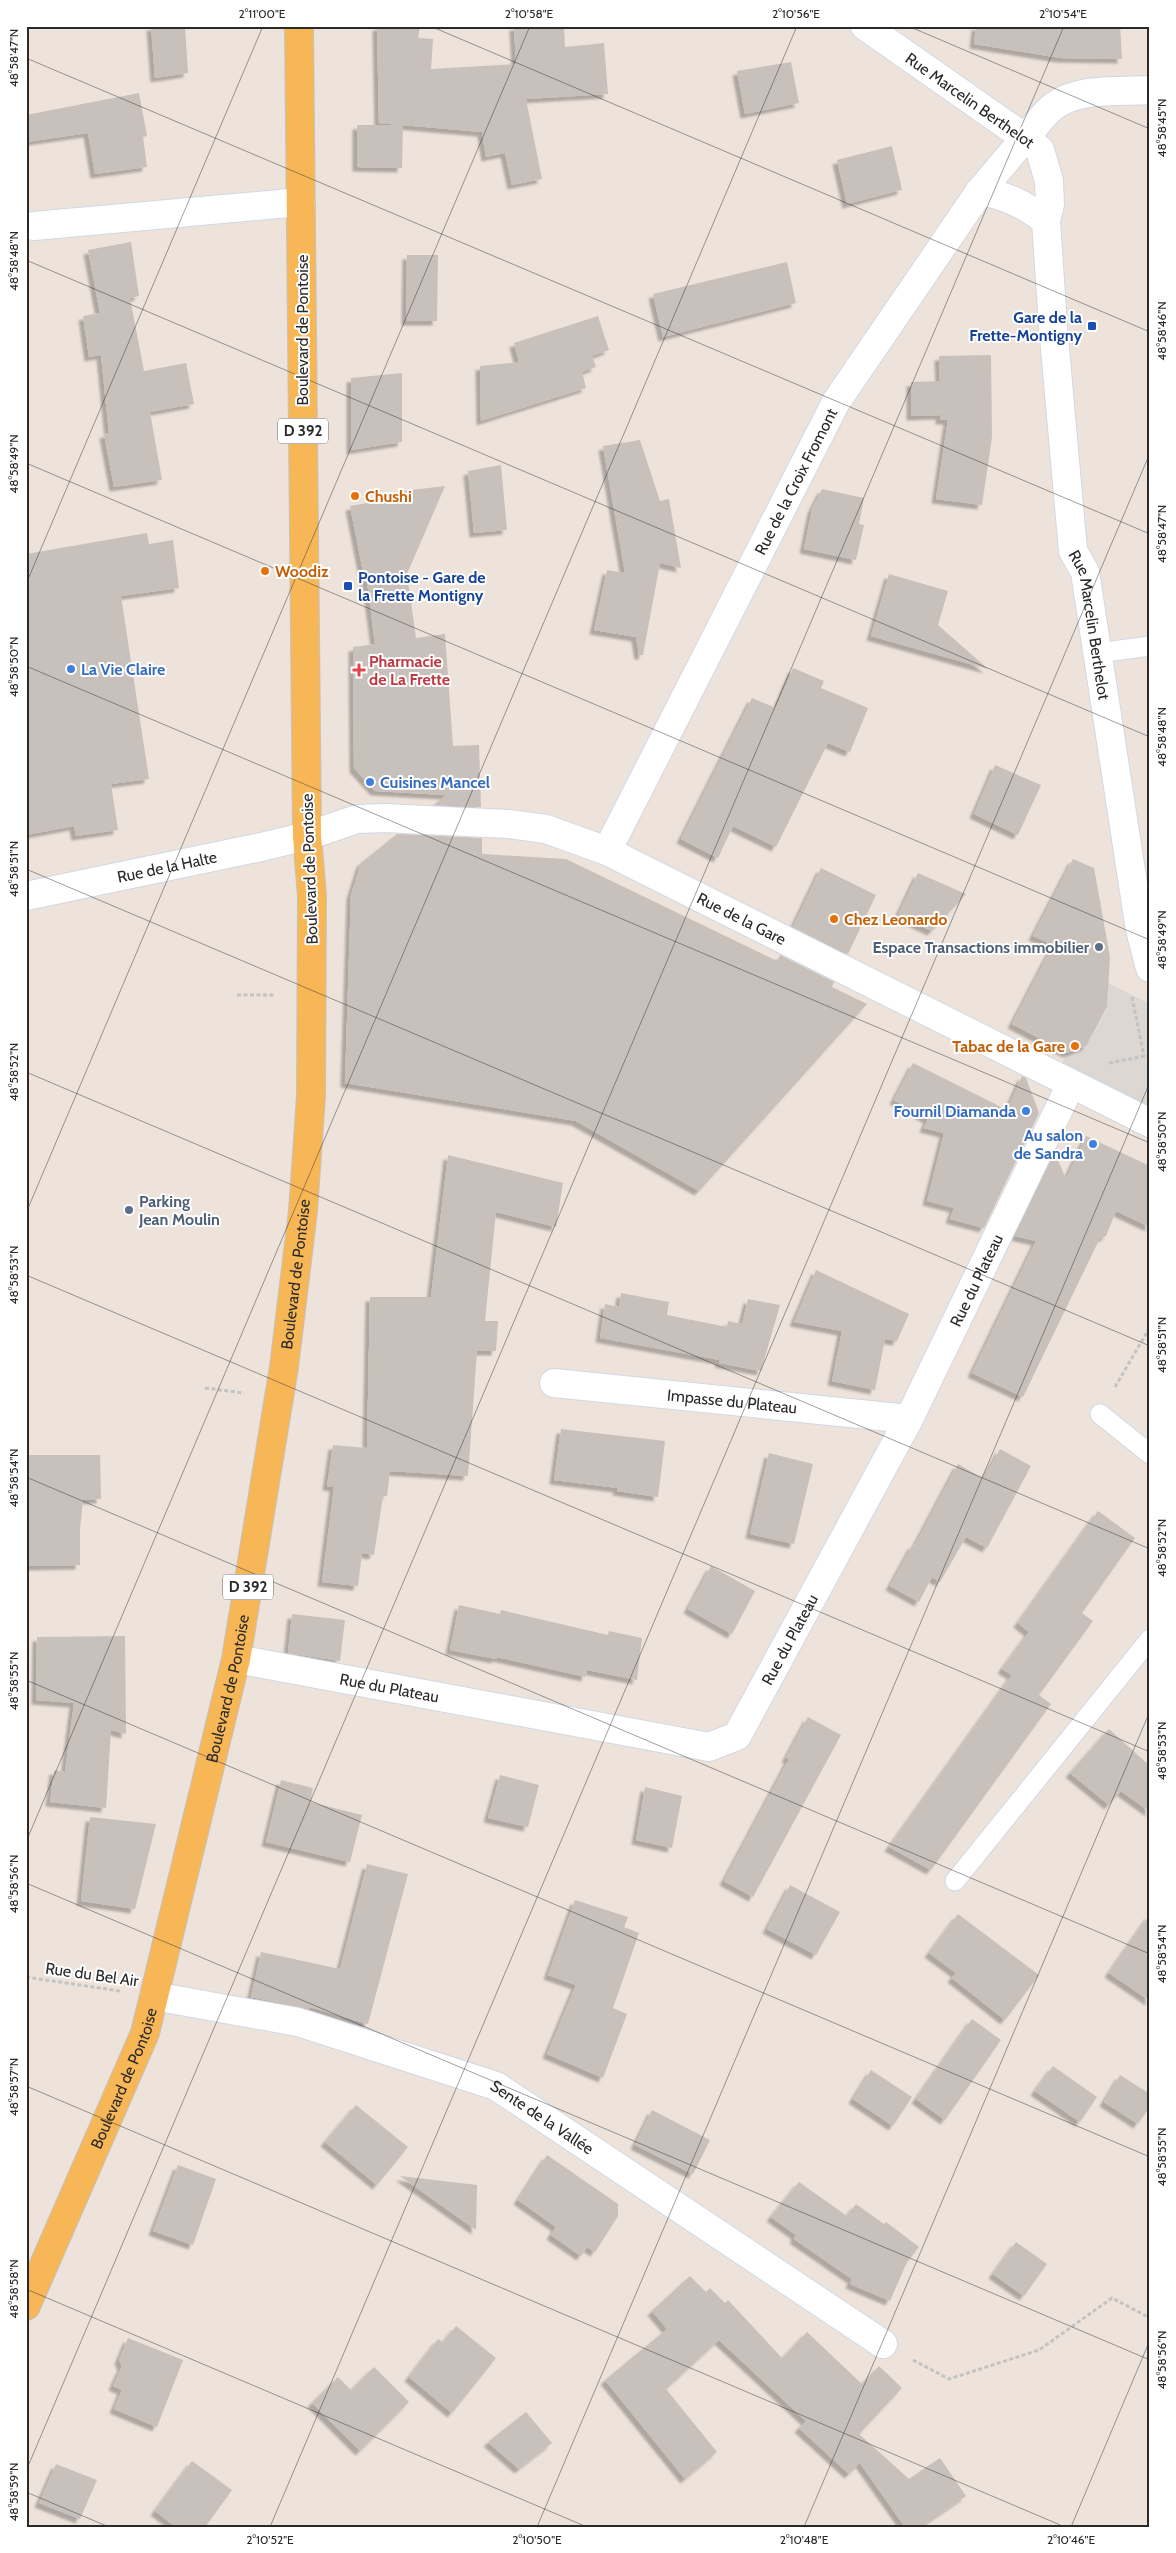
<svg xmlns="http://www.w3.org/2000/svg" width="1176" height="2553" font-family="Cabin,sans-serif">
<style>
.plaza{fill:#ddd7d3}
.building{fill:#c8c0bb;filter:url(#shadow)}
.lines{fill:none;stroke-linecap:round;stroke-linejoin:round}
.service-casing{stroke:#d1d8e4;stroke-width:21}
.minor-casing{stroke:#d1d8e4;stroke-width:30}
.tertiary-casing{stroke:#d1d8e4;stroke-width:30}
.primary-casing{stroke:#c3c3c3;stroke-width:30}
.path{stroke:#c3c3c3;stroke-width:3;stroke-dasharray:4 2.5;stroke-linecap:butt}
.service{stroke:#fff;stroke-width:19}
.minor{stroke:#fff;stroke-width:28}
.tertiary{stroke:#fff;stroke-width:28}
.primary{stroke:#f8b756;stroke-width:28}
.ticks{fill:none;stroke:#2a2a2a;stroke-width:1;stroke-opacity:0.45}
.transit-dot{fill:#1a4fb4;stroke:#fff;stroke-width:2}
.food-dot{fill:#e8710a;stroke:#fff;stroke-width:2}
.shop-dot{fill:#3f7fe0;stroke:#fff;stroke-width:2}
.health-dot{fill:#e0444e;stroke:#fff;stroke-width:2}
.service-dot{fill:#5c6f8a;stroke:#fff;stroke-width:2}
.labels{text-anchor:middle;stroke-width:4;stroke-linejoin:round;paint-order:stroke}
.shield{fill:#fff;stroke:#6a6a6a;stroke-width:1}
.shield-label{font-size:15px;font-weight:bold;fill:#2a2a2a}
.street-label{font-size:16px;fill:#2a2a2a;stroke:#fff}
.transit-label{font-size:16px;font-weight:bold;fill:#164399;stroke:#fff;text-anchor:end}
.food-label{font-size:16px;font-weight:bold;fill:#c56008;stroke:#fff;text-anchor:start}
.health-label{font-size:16px;font-weight:bold;fill:#be3a42;stroke:#fff;text-anchor:start}
.shop-label{font-size:16px;font-weight:bold;fill:#366cbe;stroke:#fff;text-anchor:start}
.service-label{font-size:16px;font-weight:bold;fill:#4e5e75;stroke:#fff;text-anchor:end}
.neatline{fill:none;stroke:#2a2a2a;stroke-width:2}
.ticks-label{font-size:12px;text-anchor:middle;fill:#2a2a2a}
</style>
<defs>
<filter id="shadow"><feDropShadow dx="-4.5" dy="4.5" stdDeviation="1" flood-color="#0004"/></filter>
</defs>
<rect width="100%" height="100%" fill="#ede3db"/>
<polygon class="plaza" points="1108,983 1150,1004 1150,1110 1061,1064 1067,1053 1086,1046 1107,1009"/>
<g class="building">
<polygon points="151,26 185,26 188,73 155,78"/>
<polygon points="377,26 420,26 418,38 433,39 431,69 516,64 514,26 564,26 565,47 604,43 608,94 526,99 542,179 512,185 505,153 486,157 482,132 379,123"/>
<polygon points="976,26 1120,26 1122,59 1061,58 974,44"/>
<polygon points="791,62 799,103 745,114 737,71"/>
<polygon points="139,93 147,136 143,137 147,167 95,174 88,133 26,142 26,115"/>
<polygon points="357,125 403,125 402,168 357,167"/>
<polygon points="892,146 902,190 847,204 837,160"/>
<polygon points="131,242 139,296 130,298 144,371 186,363 194,404 150,412 162,480 114,487 104,434 109,433 101,355 89,357 83,316 100,313 88,250"/>
<polygon points="407,255 438,255 437,321 406,321"/>
<polygon points="787,262 796,303 663,337 653,294"/>
<polygon points="598,316 609,350 592,356 596,367 582,372 586,388 481,421 480,366 519,362 514,343"/>
<polygon points="991,355 992,437 982,505 936,499 948,420 940,420 940,415 911,416 911,382 940,381 939,356"/>
<polygon points="402,373 402,442 351,450 351,378"/>
<polygon points="640,440 660,501 669,499 681,568 660,563 643,655 639,655 636,637 594,630 607,570 625,573 603,446"/>
<polygon points="501,465 507,530 474,533 468,471"/>
<polygon points="445,486 407,574 416,638 445,634 453,746 479,745 481,807 434,805 446,795 375,791 354,768 353,647 375,644 367,581 365,582 350,506 396,498 395,492"/>
<polygon points="822,489 864,498 859,524 864,525 856,560 804,549 812,509"/>
<polygon points="147,533 149,544 173,540 179,588 121,596 149,779 111,784 118,830 76,836 74,826 26,835 26,554"/>
<polygon points="889,574 948,591 938,625 988,669 871,636"/>
<polygon points="793,668 824,681 821,688 868,708 850,752 828,743 776,847 733,826 718,858 681,839 752,698 776,708"/>
<polygon points="995,765 1041,785 1018,835 974,814"/>
<polygon points="397,834 482,838 482,854 566,859 777,961 780,955 834,982 832,987 867,1004 699,1191 576,1121 345,1083 351,895 361,863"/>
<polygon points="1073,859 1094,868 1110,957 1107,1007 1086,1046 1067,1053 1012,1024 1053,945 1033,936"/>
<polygon points="821,868 876,895 848,954 793,927"/>
<polygon points="918,873 966,894 932,931 898,915"/>
<polygon points="913,1063 1007,1110 1022,1076 1026,1078 1039,1113 984,1228 950,1219 954,1208 927,1201 944,1133 924,1128 928,1119 894,1100"/>
<polygon points="1086,1136 1150,1166 1150,1227 1116,1211 1106,1236 1100,1238 1023,1397 972,1373 1036,1241 1015,1236 1055,1153 1066,1179"/>
<polygon points="448,1155 563,1183 556,1227 496,1212 485,1321 498,1321 496,1351 477,1351 468,1476 390,1471 387,1496 383,1496 374,1555 362,1553 358,1586 322,1582 334,1487 327,1486 333,1445 367,1448 370,1297 431,1297"/>
<polygon points="816,1270 909,1314 897,1341 885,1339 875,1390 832,1381 842,1331 794,1322"/>
<polygon points="621,1293 669,1302 667,1315 727,1327 728,1321 742,1324 748,1299 780,1305 761,1371 719,1363 720,1360 600,1338 605,1304 619,1307"/>
<polygon points="561,1429 665,1441 658,1497 617,1491 618,1488 554,1480"/>
<polygon points="1000,1449 1031,1466 987,1548 966,1537 940,1582 932,1577 919,1602 890,1586 913,1544 915,1545 958,1464 984,1479"/>
<polygon points="769,1453 813,1464 794,1544 750,1534"/>
<polygon points="26,1455 100,1455 101,1499 83,1500 80,1529 80,1565 26,1566"/>
<polygon points="1098,1511 1135,1538 1082,1613 1093,1621 1039,1695 1051,1704 931,1870 889,1847 1012,1675 1002,1669 1029,1632 1018,1623"/>
<polygon points="711,1566 755,1591 732,1634 688,1609"/>
<polygon points="459,1605 500,1614 501,1610 608,1635 609,1631 642,1638 637,1680 587,1670 586,1677 497,1657 496,1659 450,1650"/>
<polygon points="292,1614 345,1620 340,1661 288,1653"/>
<polygon points="125,1636 126,1734 111,1730 106,1808 50,1802 54,1770 65,1772 74,1703 36,1700 37,1637"/>
<polygon points="808,1717 841,1735 753,1897 724,1881 789,1759 786,1758"/>
<polygon points="1109,1729 1150,1766 1150,1812 1121,1791 1109,1805 1070,1773"/>
<polygon points="500,1775 539,1785 528,1827 488,1818"/>
<polygon points="281,1780 313,1788 310,1802 362,1815 350,1862 266,1842"/>
<polygon points="645,1787 682,1796 672,1848 636,1840"/>
<polygon points="90,1817 156,1824 135,1909 81,1901"/>
<polygon points="367,1864 408,1874 368,2024 310,2007 310,2009 251,1997 261,1952 340,1969"/>
<polygon points="790,1885 840,1912 816,1955 767,1929"/>
<polygon points="575,1900 628,1917 624,1927 639,1933 613,2008 627,2014 603,2078 547,2054 576,1985 548,1975"/>
<polygon points="958,1914 1039,1975 1005,2020 952,1978 956,1973 929,1953"/>
<polygon points="1150,1914 1150,2001 1109,1973"/>
<polygon points="972,2019 1001,2040 945,2120 916,2099"/>
<polygon points="1053,2066 1097,2097 1080,2122 1035,2091"/>
<polygon points="871,2070 912,2097 893,2126 853,2099"/>
<polygon points="1120,2075 1150,2094 1150,2106 1138,2124 1104,2102"/>
<polygon points="356,2105 408,2147 377,2185 325,2142"/>
<polygon points="652,2110 710,2140 693,2174 635,2145"/>
<polygon points="547,2155 618,2204 618,2216 595,2252 587,2247 581,2256 551,2235 556,2227 518,2200"/>
<polygon points="178,2165 216,2179 193,2245 153,2231"/>
<polygon points="400,2176 477,2185 476,2230"/>
<polygon points="799,2182 847,2216 856,2204 884,2224 886,2222 919,2247 907,2262 890,2301 850,2284 852,2279 794,2239 796,2235 771,2217"/>
<polygon points="1016,2242 1047,2264 1024,2296 993,2274"/>
<polygon points="690,2276 706,2292 710,2288 725,2303 728,2300 782,2358 807,2332 862,2384 879,2366 902,2388 859,2434 909,2479 940,2458 966,2496 920,2527 905,2527 860,2463 849,2474 799,2428 806,2421 719,2340 666,2389 717,2452 685,2479 605,2380 667,2329 652,2311"/>
<polygon points="456,2326 496,2358 452,2413 409,2377 438,2339 443,2342"/>
<polygon points="128,2338 183,2360 157,2427 114,2409 122,2390 113,2386 122,2366 119,2360"/>
<polygon points="374,2367 409,2402 360,2451 312,2403 338,2377 351,2390"/>
<polygon points="526,2412 552,2443 519,2469 488,2442"/>
<polygon points="192,2461 232,2490 205,2527 176,2527 155,2511"/>
<polygon points="56,2464 97,2480 80,2519 39,2503"/>
</g>
<g class="lines">
<g class="service-casing">
<g id="service">
<polyline points="1098,653 1150,646"/>
<polyline points="1100,1414 1150,1454"/>
<polyline points="955,1881 1150,1639"/>
</g>
</g>
<g class="minor-casing">
<g id="minor">
<path d="M865 26 1025 138C1034 128 1043 114 1054 106 1080 87 1119 92 1150 90"/>
<polyline points="34,226 301,202"/>
<path id="s1" d="M554 1383 909 1419"/>
<path id="s2" d="M236 1659 709 1747 737 1736 909 1419 1071 1084"/>
<path id="s3" d="M154 1996 298 2022 496 2086 883 2344"/>
</g>
</g>
<g class="tertiary-casing">
<g id="tertiary">
<path d="M980 191C1007 196 1024 204 1046 221"/>
<path id="s4" d="M607 851 836 402 980 191 1025 138 1040 150 1049 181 1050 204 1046 221 1053 326 1073 551 1085 572 1140 930 1150 968"/>
<path id="s5" d="M26 896 261 847 307 836 357 819 385 818 508 824 546 829 607 851 1150 1123"/>
</g>
</g>
<g class="primary-casing">
<g id="primary">
<path id="s6" d="M26 2306 145 2033 236 1659 284 1367 303 1211 311 1096 312 896 307 836 299 26"/>
</g>
</g>
<g class="path">
<polyline points="237,995 276,995"/>
<polyline points="1132,997 1144,1056"/>
<polyline points="1109,1063 1150,1055"/>
<polyline points="1115,1387 1150,1327"/>
<polyline points="205,1388 244,1393"/>
<polyline points="26,1977 120,1991"/>
<polyline points="913,2360 949,2379 1039,2350 1112,2298 1150,2318"/>
</g>
<use href="#service" class="service"/>
<use href="#minor" class="minor"/>
<use href="#tertiary" class="tertiary"/>
<use href="#primary" class="primary"/>
</g>
<path class="ticks" d="M430 26 1150 332M908 26 1150 129M26 58 1150 534M26 260 1150 737M26 463 1150 940M26 584 263 26M26 666 1150 1143M26 869 1150 1346M26 1072 1150 1549M26 1213 530 26M26 1275 1150 1752M26 1477 1150 1954M26 1680 1150 2157M26 1842 797 26M26 1883 1150 2360M26 2086 1065 2527M26 2289 587 2527M26 2471 1064 26M26 2492 109 2527M270 2527 1150 453M537 2527 1150 1082M804 2527 1150 1711M1071 2527 1150 2340"/>
<g class="transit-dot">
<rect x="1087" y="321" width="10" height="10" rx="2.5"/>
<rect x="343" y="581" width="10" height="10" rx="2.5"/>
</g>
<g class="food-dot">
<circle cx="355" cy="496" r="5"/>
<circle cx="265" cy="571" r="5"/>
<circle cx="834" cy="919" r="5"/>
<circle cx="1075" cy="1046" r="5"/>
</g>
<g class="shop-dot">
<circle cx="71" cy="669" r="5"/>
<circle cx="370" cy="782" r="5"/>
<circle cx="1026" cy="1111" r="5"/>
<circle cx="1093" cy="1144" r="5"/>
</g>
<path class="health-dot" d="M356.5 662.5h5v5h5v5h-5v5h-5v-5h-5v-5h5z"/>
<g class="service-dot">
<circle cx="1099" cy="947" r="5"/>
<circle cx="129" cy="1210" r="5"/>
</g>
<g class="labels">
<g class="shield">
<rect x="278" y="418.5" width="50" height="25" rx="4"/>
<rect x="223" y="1574.5" width="50" height="25" rx="4"/>
</g>
<g class="shield-label">
<text x="303" y="436">D 392</text>
<text x="248" y="1592">D 392</text>
</g>
<g class="street-label">
<text transform="translate(970 100) rotate(35)" y="6">Rue Marcelin Berthelot</text>
<text transform="translate(302 330) rotate(-90)" y="6">Boulevard de Pontoise</text>
<text dy="6" stroke="none"><textPath href="#s4" startOffset="415">Rue de la Croix Fromont</textPath></text>
<text dy="6" stroke="none"><textPath href="#s4" startOffset="1329">Rue Marcelin Berthelot</textPath></text>
<text dy="6" stroke="none"><textPath href="#s5" startOffset="144">Rue de la Halte</textPath></text>
<text transform="translate(309 869) rotate(-92)" y="6">Boulevard de Pontoise</text>
<text dy="6" stroke="none"><textPath href="#s5" startOffset="745">Rue de la Gare</textPath></text>
<text dy="6" stroke="none"><textPath href="#s6" startOffset="1072">Boulevard de Pontoise</textPath></text>
<text dy="6" stroke="none"><textPath href="#s2" startOffset="1026">Rue du Plateau</textPath></text>
<text dy="6" stroke="none"><textPath href="#s1" startOffset="179">Impasse du Plateau</textPath></text>
<text dy="6" stroke="none"><textPath href="#s2" startOffset="621">Rue du Plateau</textPath></text>
<text dy="6" stroke="none"><textPath href="#s6" startOffset="652">Boulevard de Pontoise</textPath></text>
<text dy="6" stroke="none"><textPath href="#s2" startOffset="156">Rue du Plateau</textPath></text>
<text transform="translate(92 1974) rotate(8)" y="6">Rue du Bel Air</text>
<text dy="6" stroke="none"><textPath href="#s6" startOffset="248">Boulevard de Pontoise</textPath></text>
<text dy="6" stroke="none"><textPath href="#s3" startOffset="410">Sente de la Vallée</textPath></text>
</g>
<g class="transit-label">
<text x="1082" y="323">Gare de la<tspan x="1082" dy="18">Frette-Montigny</tspan></text>
<text x="358" y="583" text-anchor="start">Pontoise - Gare de<tspan x="358" dy="18">la Frette Montigny</tspan></text>
</g>
<g class="food-label">
<text x="365" y="502">Chushi</text>
<text x="275" y="577">Woodiz</text>
<text x="844" y="925">Chez Leonardo</text>
<text x="1065" y="1052" text-anchor="end">Tabac de la Gare</text>
</g>
<g class="health-label">
<text x="369" y="667">Pharmacie<tspan x="369" dy="18">de La Frette</tspan></text>
</g>
<g class="shop-label">
<text x="81" y="675">La Vie Claire</text>
<text x="380" y="788">Cuisines Mancel</text>
<text x="1016" y="1117" text-anchor="end">Fournil Diamanda</text>
<text x="1083" y="1141" text-anchor="end">Au salon<tspan x="1083" dy="18">de Sandra</tspan></text>
</g>
<g class="service-label">
<text x="1089" y="953">Espace Transactions immobilier</text>
<text x="139" y="1207" text-anchor="start">Parking<tspan x="139" dy="18">Jean Moulin</tspan></text>
</g>
</g>
<rect width="1176" height="2553" fill="none" stroke="#ffffff" stroke-width="55"/>
<rect x="28" y="28" width="1120" height="2498" class="neatline"/>
<g class="ticks-label">
<text x="262" y="18">2°11'00"E</text>
<text x="529" y="18">2°10'58"E</text>
<text x="796" y="18">2°10'56"E</text>
<text x="1063" y="18">2°10'54"E</text>
<text transform="translate(14 58) rotate(-90)" y="4">48°58'47"N</text>
<text transform="translate(1162 128) rotate(-90)" y="4">48°58'45"N</text>
<text transform="translate(14 261) rotate(-90)" y="4">48°58'48"N</text>
<text transform="translate(1162 331) rotate(-90)" y="4">48°58'46"N</text>
<text transform="translate(14 464) rotate(-90)" y="4">48°58'49"N</text>
<text transform="translate(1162 534) rotate(-90)" y="4">48°58'47"N</text>
<text transform="translate(14 667) rotate(-90)" y="4">48°58'50"N</text>
<text transform="translate(1162 737) rotate(-90)" y="4">48°58'48"N</text>
<text transform="translate(14 869) rotate(-90)" y="4">48°58'51"N</text>
<text transform="translate(1162 940) rotate(-90)" y="4">48°58'49"N</text>
<text transform="translate(14 1072) rotate(-90)" y="4">48°58'52"N</text>
<text transform="translate(1162 1142) rotate(-90)" y="4">48°58'50"N</text>
<text transform="translate(14 1275) rotate(-90)" y="4">48°58'53"N</text>
<text transform="translate(1162 1345) rotate(-90)" y="4">48°58'51"N</text>
<text transform="translate(14 1478) rotate(-90)" y="4">48°58'54"N</text>
<text transform="translate(1162 1548) rotate(-90)" y="4">48°58'52"N</text>
<text transform="translate(14 1681) rotate(-90)" y="4">48°58'55"N</text>
<text transform="translate(1162 1751) rotate(-90)" y="4">48°58'53"N</text>
<text transform="translate(14 1884) rotate(-90)" y="4">48°58'56"N</text>
<text transform="translate(1162 1954) rotate(-90)" y="4">48°58'54"N</text>
<text transform="translate(14 2087) rotate(-90)" y="4">48°58'57"N</text>
<text transform="translate(1162 2157) rotate(-90)" y="4">48°58'55"N</text>
<text transform="translate(14 2289) rotate(-90)" y="4">48°58'58"N</text>
<text transform="translate(1162 2360) rotate(-90)" y="4">48°58'56"N</text>
<text transform="translate(14 2492) rotate(-90)" y="4">48°58'59"N</text>
<text x="270" y="2544">2°10'52"E</text>
<text x="537" y="2544">2°10'50"E</text>
<text x="804" y="2544">2°10'48"E</text>
<text x="1071" y="2544">2°10'46"E</text>
</g>
</svg>
